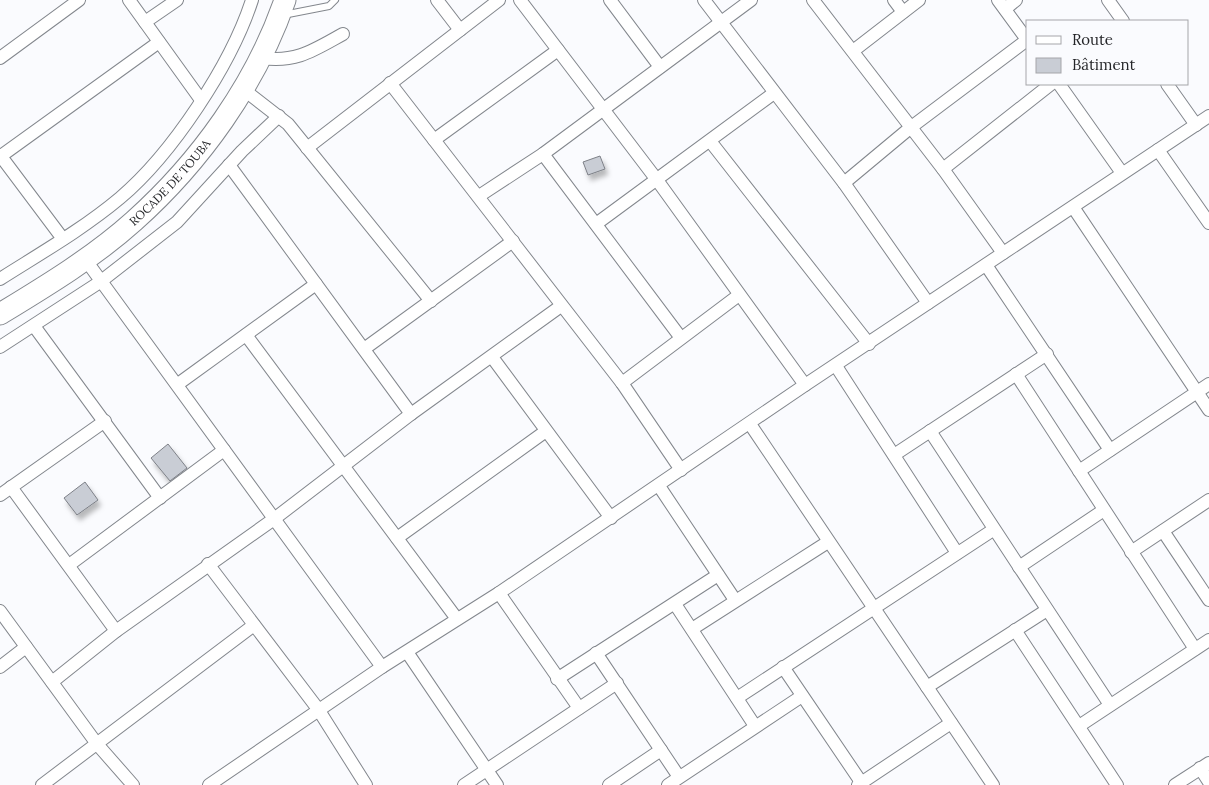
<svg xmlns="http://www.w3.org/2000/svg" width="1209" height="785" font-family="Lora,serif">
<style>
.building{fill:#c9cdd5;stroke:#7d8087;filter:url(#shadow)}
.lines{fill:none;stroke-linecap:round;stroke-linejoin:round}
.service-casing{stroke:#83878d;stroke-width:8}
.minor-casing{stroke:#83878d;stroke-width:14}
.primary-casing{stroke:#83878d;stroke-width:23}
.service{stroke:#fff;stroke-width:6}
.minor{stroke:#fff;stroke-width:12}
.primary{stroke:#fff;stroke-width:21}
.labels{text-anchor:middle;stroke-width:4;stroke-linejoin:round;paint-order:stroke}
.street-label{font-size:12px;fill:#252629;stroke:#fafbfe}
</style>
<defs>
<filter id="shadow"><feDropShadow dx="3" dy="5.5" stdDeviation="2.5" flood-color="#0004"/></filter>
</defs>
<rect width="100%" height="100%" fill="#fafbfe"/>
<g class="building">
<polygon points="600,156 605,169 588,175 583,162"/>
<polygon points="168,444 187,468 170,481 151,458"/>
<polygon points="85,482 98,500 77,515 64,498"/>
</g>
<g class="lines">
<g class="service-casing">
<polyline id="service" points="283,15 329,6 335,0"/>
</g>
<g class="minor-casing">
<g id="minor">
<polyline points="129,0 201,100"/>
<polyline points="437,0 460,30"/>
<polyline points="520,0 657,180 805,385"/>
<polyline points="610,0 660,67"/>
<polyline points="704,0 844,183 928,303"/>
<polyline points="813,0 943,169 1003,253"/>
<polyline points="894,0 903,12"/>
<polyline points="998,0 1028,41"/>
<polyline points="1108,0 1123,21"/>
<polyline points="1005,9 1016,0"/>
<polyline points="145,22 177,0"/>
<polyline points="853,51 919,0"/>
<polyline points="0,58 79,0"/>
<path d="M262 58C296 63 314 50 343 34"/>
<polyline points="390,83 622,383 681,470"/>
<polyline points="1059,84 1122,173"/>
<polyline points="1167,84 1196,125"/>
<polyline points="243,89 288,124 431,301"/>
<polyline points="434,140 558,50"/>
<polyline points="710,141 869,344"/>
<polyline points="307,148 499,0"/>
<polyline points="1158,150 1209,223"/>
<polyline points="543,154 681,338"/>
<polyline points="0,155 63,239"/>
<polyline points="1,156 159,42"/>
<polyline points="229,165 411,414"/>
<polyline points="943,169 1051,84"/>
<polyline points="844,183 910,128 1027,40"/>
<polyline points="479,196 543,154 751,0"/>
<polyline points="1073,207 1209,410"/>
<polyline points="596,224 774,93"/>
<polyline points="85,259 382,667"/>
<polyline points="986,265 1110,450"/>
<path d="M0 279C41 253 83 229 120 198 172 154 231 65 252 0"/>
<polyline points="34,326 160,498"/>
<polyline points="246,335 457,619"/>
<polyline points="0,347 100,282 177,222 242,151 279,116"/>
<polyline points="364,349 513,241"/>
<polyline points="492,357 611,518"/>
<polyline points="836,366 957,553"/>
<polyline points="1016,374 1195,649"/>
<polyline points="622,383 739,295"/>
<polyline points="178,384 316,284"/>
<polyline points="750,424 993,785"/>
<polyline points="930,431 1110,705"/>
<polyline points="894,455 1047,354"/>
<polyline points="1079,471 1209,384"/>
<polyline points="659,486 735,600"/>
<polyline points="11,487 116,631"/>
<polyline points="0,495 105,421"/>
<polyline points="1163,531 1209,600"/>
<polyline points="397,538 546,431"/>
<polyline points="1131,552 1209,500"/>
<polyline points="208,564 318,709 366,785"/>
<polyline points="69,565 224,450"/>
<polyline points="1019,567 1104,510"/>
<polyline points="499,593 579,708"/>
<polyline points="675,604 755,726"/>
<polyline points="0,611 97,744 133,785"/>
<polyline points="692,629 828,542"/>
<polyline points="1015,630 1117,785"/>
<polyline points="407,652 497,785"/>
<polyline points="596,653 679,777"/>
<polyline points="0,667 26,647"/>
<polyline points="783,667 863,785"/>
<polyline points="557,679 718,575"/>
<polyline points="52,682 116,631 274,519 411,414 561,306"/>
<polyline points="927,687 1047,610"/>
<polyline points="737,698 993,530"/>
<polyline points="1079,726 1209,640"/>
<polyline points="1200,768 1209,782"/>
<polyline points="42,785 254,625"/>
<polyline points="209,785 382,667 499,593 805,385 1209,116"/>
<polyline points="464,785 617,683"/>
<polyline points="609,785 661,750"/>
<polyline points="668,785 802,696"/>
<polyline points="858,785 951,723"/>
<polyline points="1175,785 1209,763"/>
</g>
</g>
<g class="primary-casing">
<g id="primary">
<path id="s1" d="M0 314C46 286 94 257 134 221 200 162 256 84 285 0"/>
</g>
</g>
<use href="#service" class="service"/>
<use href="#minor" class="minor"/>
<use href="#primary" class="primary"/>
</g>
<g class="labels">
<g class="street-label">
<text dy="4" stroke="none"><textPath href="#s1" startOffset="216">ROCADE DE TOUBA</textPath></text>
</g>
</g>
<rect x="1026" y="20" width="162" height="65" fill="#fafbfe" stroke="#a5a6a9"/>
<rect x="1036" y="36" width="25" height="8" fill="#ffffff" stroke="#a5a6a9"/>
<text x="1072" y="45" font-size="15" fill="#252629">Route</text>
<rect x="1036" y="58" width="25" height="15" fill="#c9cdd5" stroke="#a5a6a9"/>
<text x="1072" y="70" font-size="15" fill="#252629">Bâtiment</text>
</svg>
